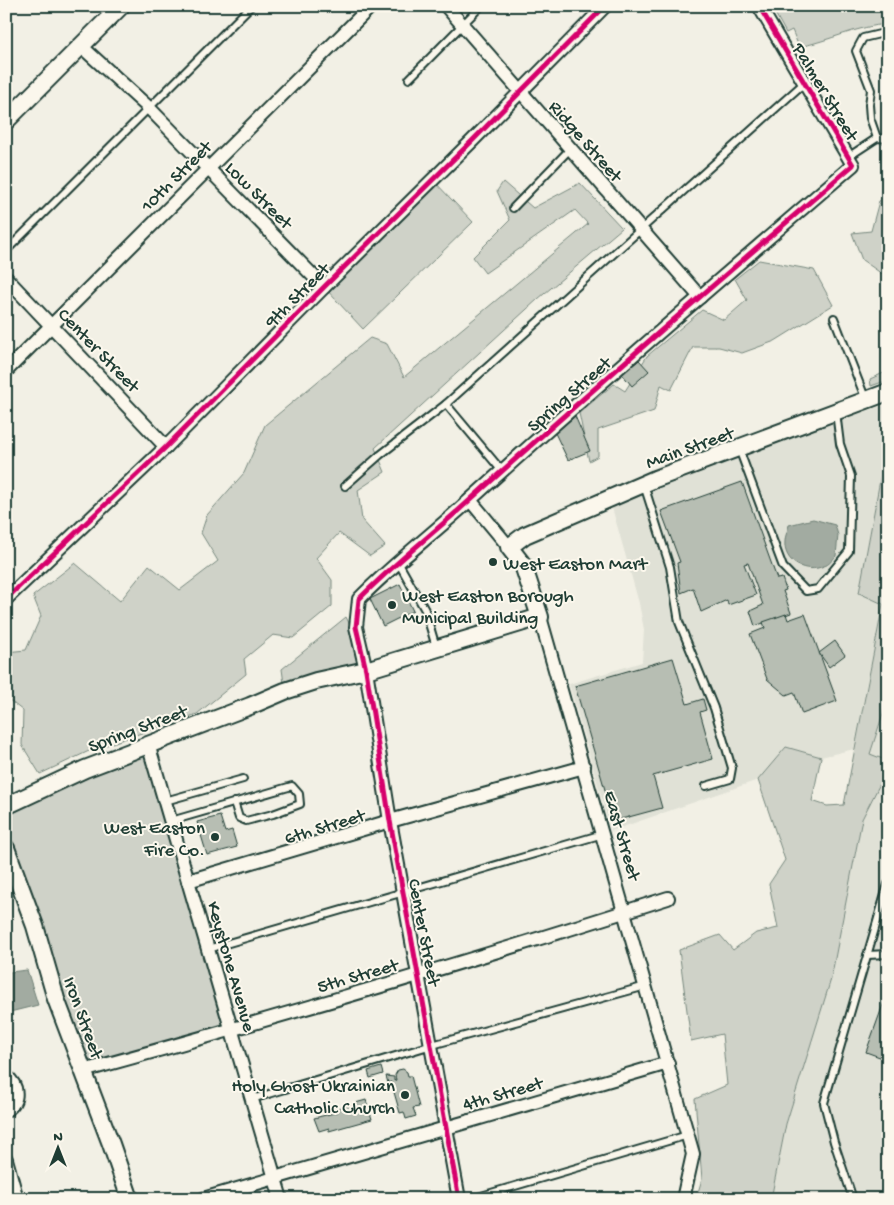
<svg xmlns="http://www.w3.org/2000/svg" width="894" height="1205" font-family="'Gochi Hand',sans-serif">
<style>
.built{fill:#e0e1d6}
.green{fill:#cfd2c8;stroke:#77887e}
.water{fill:#a2aba1;stroke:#6e7f75}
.building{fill:#b7beb3;stroke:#1f3d34}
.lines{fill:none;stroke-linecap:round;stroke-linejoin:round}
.lane-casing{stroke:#1f3d34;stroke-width:10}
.street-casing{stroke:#1f3d34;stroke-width:16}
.secondary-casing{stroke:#1f3d34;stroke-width:20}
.lane{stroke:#fbf7ec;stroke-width:6}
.street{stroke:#fbf7ec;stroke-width:12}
.secondary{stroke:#fbf7ec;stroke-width:16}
.cycleway-casing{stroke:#fbf7ec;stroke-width:8}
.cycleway{stroke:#d6006c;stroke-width:5}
.poi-dot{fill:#1f3d34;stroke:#fbf7ec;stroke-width:2}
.labels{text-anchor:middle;stroke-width:4;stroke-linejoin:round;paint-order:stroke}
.street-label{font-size:19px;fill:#1f3d34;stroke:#fbf7ec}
.poi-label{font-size:19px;fill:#1f3d34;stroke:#fbf7ec;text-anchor:start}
</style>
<rect width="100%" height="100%" fill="#f2f0e5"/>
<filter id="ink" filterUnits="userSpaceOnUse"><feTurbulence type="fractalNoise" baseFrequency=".02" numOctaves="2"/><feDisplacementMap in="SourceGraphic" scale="10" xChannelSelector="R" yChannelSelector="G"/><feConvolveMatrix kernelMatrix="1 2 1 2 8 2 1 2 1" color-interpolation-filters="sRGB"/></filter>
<g filter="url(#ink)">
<g class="built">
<polygon points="888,404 888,416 880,480 859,593 883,604 854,749 821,757 786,747 758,780 611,831 569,684 642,662 644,630 639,603 609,497"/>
<polygon points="888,698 888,761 870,755"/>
<polygon points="888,768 888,1199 771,1199 786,1124 831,979 862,819"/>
</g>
<g class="green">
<path d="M771 6H888V24C857 26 829 41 799 47L792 30 786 33Z"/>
<polygon points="433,180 473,222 363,329 324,287"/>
<polygon points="503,182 533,208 580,183 622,228 538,299 375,448 385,472 358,490 362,520 385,546 370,556 339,533 316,558 332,580 332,606 293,638 273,635 244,659 246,674 197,714 89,751 40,774 22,745 23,711 9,700 6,701 6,652 26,650 41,616 33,596 75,563 120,601 149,565 180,590 218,561 201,533 207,515 244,473 265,425 370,338 387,344 404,377 588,224 575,210 485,273 473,257 510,220 497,191"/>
<polygon points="888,197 888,278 862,260 852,233 871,231 879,201"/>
<polygon points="759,260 814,270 833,305 775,341 742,353 719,347 693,347 671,390 661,385 654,411 598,430 598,456 589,461 579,413 614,384 625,391 647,356 702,310 724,320 747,300 735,279"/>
<polygon points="888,371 888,380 871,386 870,379"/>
<polygon points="888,416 888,698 870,754 888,761 888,768 862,819 831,979 786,1124 771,1199 696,1199 702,1179 695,1099 727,1085 722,1034 691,1041 679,950 720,935 733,950 756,933 778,928 769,884 785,860 758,780 786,747 821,757 812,801 827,806 844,805 883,604 859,593 880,480"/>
<polygon points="346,617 359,643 366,670 285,691 282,669"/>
<polygon points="148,744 232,1030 83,1071 6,854 6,806"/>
</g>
<g class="water">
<path d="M813 519 835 525 838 535 836 556C833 559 829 565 824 566 806 574 783 563 785 541 785 536 788 530 789 525Z"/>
<polygon points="27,970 38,1005 6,1013 6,976 10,972"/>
</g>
<g class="building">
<polygon points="639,360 649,371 632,386 622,374"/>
<polygon points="575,416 590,451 568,460 555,433"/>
<polygon points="742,482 777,579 782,578 786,590 783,591 791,613 755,626 750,611 763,605 748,563 744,564 756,595 728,605 727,600 701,612 693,588 681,593 677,563 680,562 661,511"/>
<polygon points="400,584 413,611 383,626 370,599"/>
<polygon points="786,614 788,620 805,614 837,701 802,714 794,692 786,695 767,679 750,634 765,628 763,622"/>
<polygon points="835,641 845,655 829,667 819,653"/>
<polygon points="673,658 687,704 703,699 706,710 700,712 713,759 653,776 662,808 614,821 575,686"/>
<polygon points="220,816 225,832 232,830 237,847 207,855 197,822"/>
<polygon points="888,991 888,1060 866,1052"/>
<polygon points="381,1067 383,1074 370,1078 368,1071"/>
<polygon points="403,1069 407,1072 408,1076 411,1076 419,1107 413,1108 416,1116 406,1119 404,1112 400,1113 391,1082 388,1083 386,1076 394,1077 394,1081 396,1080 395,1075 398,1070"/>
<polygon points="366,1100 372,1119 329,1131 329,1128 319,1131 314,1118 338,1112 338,1108"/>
</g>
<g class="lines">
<g class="lane-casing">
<g id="lane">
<polyline points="409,79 481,6"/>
<polyline points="877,138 870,118 869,105 871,90 856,51 863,38 888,32"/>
<polyline points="848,157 877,138 888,139"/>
<polyline points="513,208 570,149"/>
<polyline points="6,251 251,6"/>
<polyline points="834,318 866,400"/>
<polyline points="446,404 502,471"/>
<polyline points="739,449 783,567 806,591 818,589 849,551 851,476 840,444 836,412"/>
<polyline points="644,485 670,567 679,622 714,708 732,768 730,779 706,786"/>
<polyline points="345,486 380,455 446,404 804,83"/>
<polyline points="398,562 425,610 436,647"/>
<polyline points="165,801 243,779"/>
<polyline points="171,821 292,786 299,794 300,804 273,814 246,821 239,818 234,802"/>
<polyline points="208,949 603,834"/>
<polyline points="867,955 888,954"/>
<polyline points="252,1099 432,1045 646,986"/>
<polyline points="471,1199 688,1135"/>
<polyline points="853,1199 834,1142 824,1103 888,884"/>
</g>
</g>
<g class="street-casing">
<g id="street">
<polyline points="446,6 700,297"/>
<polyline points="81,46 149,108 324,287"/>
<polyline points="6,278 166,447"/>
<polyline points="6,371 371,6"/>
<polyline points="470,500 509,547"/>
<polyline points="6,599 166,447 324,287 472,141 605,6"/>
<polyline points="540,617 693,1154 683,1199"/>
<polyline points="148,744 281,1199"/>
<polyline points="188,881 390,821 584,767"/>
<path d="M83 1071C279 1017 474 960 668 898"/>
<path d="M6 1076C18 1085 20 1101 6 1110"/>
<polyline points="6,1159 17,1199"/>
<polyline points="203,1199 668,1063"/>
<path d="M459 1199 390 821 366 670 356 627 359 599C394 563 434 533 471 499 597 385 725 275 853 165L759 6"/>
</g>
</g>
<g class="secondary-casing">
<g id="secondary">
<polyline points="6,121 121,6"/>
<polyline points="6,806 85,769 250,706 285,691 316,681 366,670 540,617 523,565 509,547 525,535 655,479 888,392"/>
<polyline points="6,848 35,926 56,999 111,1144 130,1199"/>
</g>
</g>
<use href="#lane" class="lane"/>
<use href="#street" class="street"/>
<use href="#secondary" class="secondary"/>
<g class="cycleway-casing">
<g id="cycleway">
<polyline points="6,599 166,447 324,287 472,141 605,6"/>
<path d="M459 1199 390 821 366 670 356 627 359 599C394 563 434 533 471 499 597 385 725 275 853 165L759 6"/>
</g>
</g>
<use href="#cycleway" class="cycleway"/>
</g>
</g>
<g class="poi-dot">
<circle cx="493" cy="562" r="5"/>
<circle cx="392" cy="605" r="5"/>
<circle cx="215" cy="837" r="5"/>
<circle cx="405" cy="1095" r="5"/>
</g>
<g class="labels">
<g class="street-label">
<text transform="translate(827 91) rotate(59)" y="7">Palmer Street</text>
<text transform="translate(587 140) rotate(49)" y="7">Ridge Street</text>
<text transform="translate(175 175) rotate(-45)" y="7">10th Street</text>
<text transform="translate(260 194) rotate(45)" y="7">Low Street</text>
<text transform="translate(296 294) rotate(-45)" y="7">9th Street</text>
<text transform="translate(100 349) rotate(46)" y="7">Center Street</text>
<text transform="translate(568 393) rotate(-41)" y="7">Spring Street</text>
<text transform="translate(689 446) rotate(-20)" y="7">Main Street</text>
<text transform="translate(137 727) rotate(-21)" y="7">Spring Street</text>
<text transform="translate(324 825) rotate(-17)" y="7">6th Street</text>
<text transform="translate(624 835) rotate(74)" y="7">East Street</text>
<text transform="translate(426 932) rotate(79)" y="7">Center Street</text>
<text transform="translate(233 966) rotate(74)" y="7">Keystone Avenue</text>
<text transform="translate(357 974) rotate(-16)" y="7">5th Street</text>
<text transform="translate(85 1017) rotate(70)" y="7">Iron Street</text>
<text transform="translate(502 1092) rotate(-16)" y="7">4th Street</text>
</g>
<g class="poi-label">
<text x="503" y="569">West Easton Mart</text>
<text x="402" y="601">West Easton Borough<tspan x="402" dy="22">Municipal Building</tspan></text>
<text x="205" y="833" text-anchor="end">West Easton<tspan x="205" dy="22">Fire Co.</tspan></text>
<text x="395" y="1091" text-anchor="end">Holy Ghost Ukrainian<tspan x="395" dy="22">Catholic Church</tspan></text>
</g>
</g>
<rect width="894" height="1205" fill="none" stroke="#fbf7ec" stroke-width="25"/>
<rect x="12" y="12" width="869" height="1180" fill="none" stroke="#1f3d34" stroke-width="2" filter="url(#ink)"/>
<g transform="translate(58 1148)" stroke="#fbf7ec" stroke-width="4" paint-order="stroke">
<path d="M0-4L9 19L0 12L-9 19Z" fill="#1f3d34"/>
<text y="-8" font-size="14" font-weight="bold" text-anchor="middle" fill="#1f3d34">N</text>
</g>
</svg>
